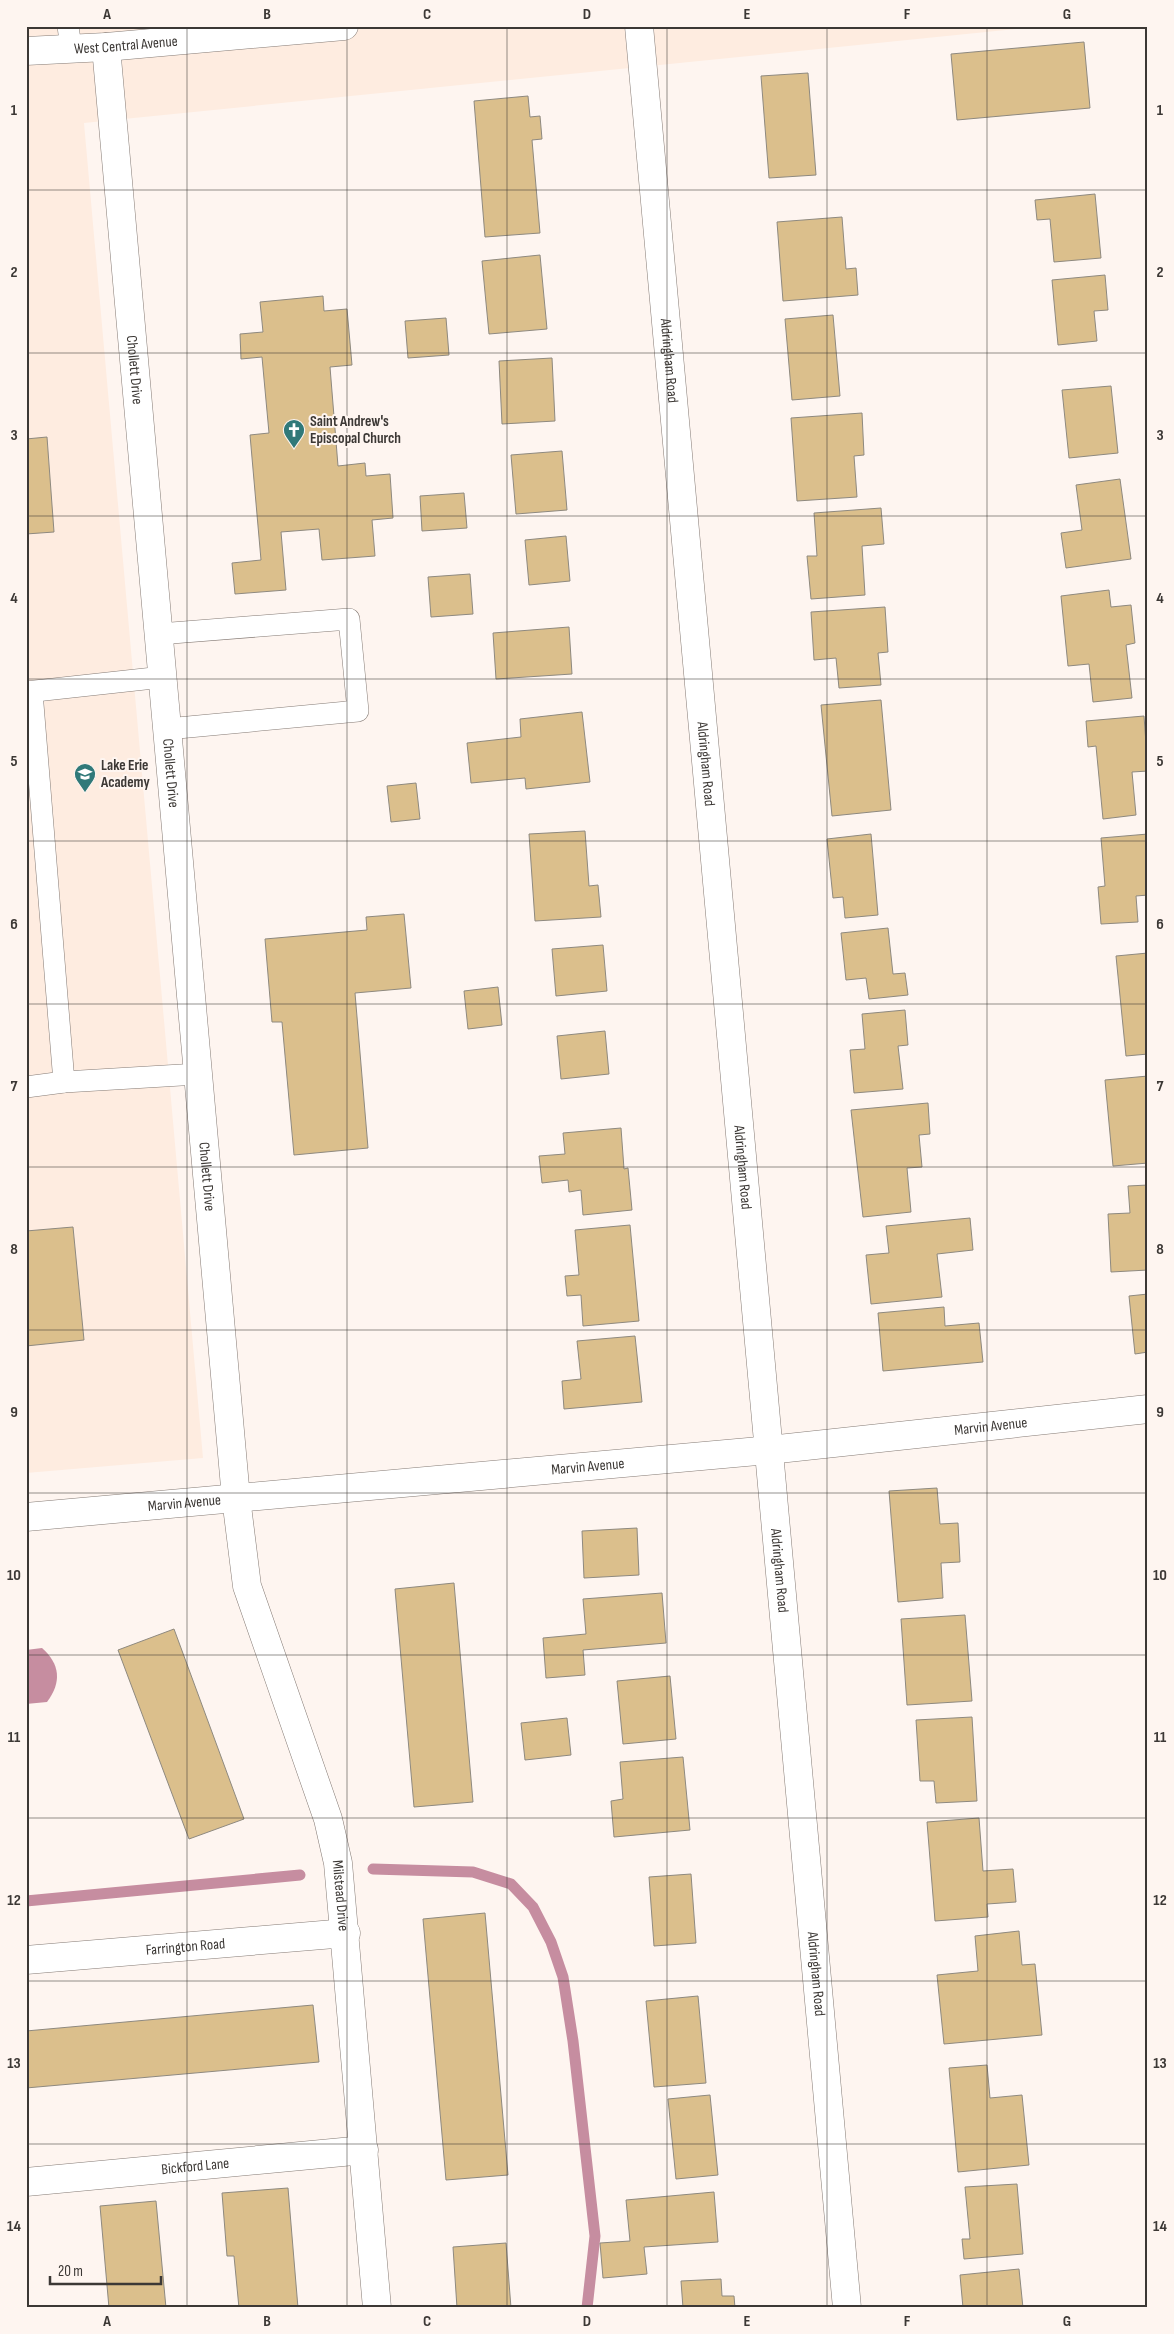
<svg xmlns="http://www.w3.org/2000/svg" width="1174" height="2334" font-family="'Sofia Sans Condensed',sans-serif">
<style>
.built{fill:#feece0}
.water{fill:#c68da0}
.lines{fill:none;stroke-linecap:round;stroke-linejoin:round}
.stream{stroke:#c68da0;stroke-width:11}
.building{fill:#dbbf8c;stroke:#8e897f}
.lane-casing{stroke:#857b75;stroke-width:22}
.street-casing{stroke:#857b75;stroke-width:29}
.secondary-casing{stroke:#857b75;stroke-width:29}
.lane{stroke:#fff;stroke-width:21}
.street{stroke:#fff;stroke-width:28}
.secondary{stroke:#fff;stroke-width:28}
.grid{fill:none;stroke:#3c3835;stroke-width:1;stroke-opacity:0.55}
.labels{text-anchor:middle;stroke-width:4;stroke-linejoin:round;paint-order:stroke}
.street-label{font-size:15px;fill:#3c3835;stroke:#fef5f0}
.poi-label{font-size:15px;font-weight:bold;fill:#3c3835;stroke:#fef5f0;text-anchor:start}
.neatline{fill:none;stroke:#3c3835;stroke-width:2}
.grid-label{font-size:16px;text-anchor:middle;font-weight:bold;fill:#3c3835}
</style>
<rect width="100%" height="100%" fill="#fef5f0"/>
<polygon class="built" points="26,26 1046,26 84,123 203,1458 26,1473"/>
<path class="water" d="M42 1648C60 1664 62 1682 47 1702L26 1704V1650Z"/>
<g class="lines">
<g class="stream">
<polyline points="373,1869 473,1872 511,1884 533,1907 551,1942 563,1977 573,2041 595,2236 587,2308"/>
<polyline points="26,1901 300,1875"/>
</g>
</g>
<g class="building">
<polygon points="1084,42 1090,108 957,120 951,54"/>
<polygon points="808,73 816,175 769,178 761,76"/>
<polygon points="528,96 530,117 540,116 542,139 532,140 540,233 485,237 474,101"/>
<polygon points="1095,194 1101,258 1054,262 1050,219 1037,220 1035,200"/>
<polygon points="842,217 846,269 856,268 858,295 783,301 777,222"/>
<polygon points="540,255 547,329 489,334 482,261"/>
<polygon points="1105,275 1108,310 1094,311 1097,341 1058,345 1052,280"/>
<polygon points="323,296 324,311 347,309 352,365 330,367 338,466 365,463 366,476 390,474 393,518 372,520 375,556 322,560 319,529 281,532 286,590 235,594 232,563 261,560 250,435 269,433 262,357 241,359 240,334 263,332 260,302"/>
<polygon points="833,315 840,396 792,400 785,319"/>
<polygon points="446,318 449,355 408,358 405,321"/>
<polygon points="552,358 555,421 502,424 499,361"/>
<polygon points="1111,386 1118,453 1069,458 1062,390"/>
<polygon points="862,413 864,455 854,456 857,497 797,501 791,418"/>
<polygon points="47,437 54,532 26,534 26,439"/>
<polygon points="562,451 567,510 516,514 511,455"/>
<polygon points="1120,479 1131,559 1066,568 1061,533 1082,530 1076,485"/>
<polygon points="464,493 467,528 422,531 420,496"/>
<polygon points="881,508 884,544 862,546 865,595 811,599 807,556 817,556 814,513"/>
<polygon points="566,536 570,581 529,585 525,540"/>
<polygon points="470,574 473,614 431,617 428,577"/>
<polygon points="1109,590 1111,607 1131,605 1135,643 1126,645 1132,698 1093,702 1089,664 1068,666 1061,596"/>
<polygon points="885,607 888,652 878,653 881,685 839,688 836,658 814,660 811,612"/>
<polygon points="569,627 572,674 496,679 493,633"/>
<polygon points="881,700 891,810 832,816 821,705"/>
<polygon points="582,712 590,782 526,789 525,778 471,783 467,743 521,737 520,719"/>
<polygon points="1144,716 1148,771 1132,772 1136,815 1103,819 1096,746 1088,747 1086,721"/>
<polygon points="416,783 420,819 391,822 387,786"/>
<polygon points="585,831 589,886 598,885 601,917 535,921 529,834"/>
<polygon points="871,834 878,915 845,918 843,897 833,898 827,839"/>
<polygon points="1148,834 1148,895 1136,896 1138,922 1101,924 1098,887 1105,886 1101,838"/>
<polygon points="404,914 411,988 355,993 368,1148 294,1155 282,1022 272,1022 265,939 367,930 366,917"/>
<polygon points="888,928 893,974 905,973 908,995 869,999 866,978 846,980 841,933"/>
<polygon points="603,945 607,991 556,996 552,949"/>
<polygon points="1148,953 1148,1054 1126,1056 1116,956"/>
<polygon points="498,987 502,1025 468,1029 464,991"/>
<polygon points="905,1010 908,1045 898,1046 903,1089 854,1093 850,1050 865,1049 862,1014"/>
<polygon points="605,1031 609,1074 561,1079 557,1036"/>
<polygon points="1148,1076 1148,1163 1113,1166 1105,1080"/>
<polygon points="928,1103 930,1134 919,1135 922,1167 907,1168 911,1212 863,1217 851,1110"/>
<polygon points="621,1128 624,1169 628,1168 632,1210 583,1215 581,1190 569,1192 568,1180 542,1183 539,1156 565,1154 563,1133"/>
<polygon points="1148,1185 1148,1270 1111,1272 1108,1214 1130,1213 1128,1186"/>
<polygon points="970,1218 973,1250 937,1254 942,1297 871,1304 866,1255 889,1253 886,1226"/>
<polygon points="630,1225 639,1321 583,1326 581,1295 567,1296 565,1276 579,1275 575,1230"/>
<polygon points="73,1227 84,1340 26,1346 26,1231"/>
<polygon points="1148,1294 1148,1352 1135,1354 1129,1296"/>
<polygon points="944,1307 945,1326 979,1323 983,1362 883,1371 878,1313"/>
<polygon points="635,1336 642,1402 564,1409 562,1381 581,1379 577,1341"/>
<polygon points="937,1488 940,1524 958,1523 960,1562 941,1563 943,1598 898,1602 889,1491"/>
<polygon points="637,1528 639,1575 584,1578 582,1531"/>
<polygon points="454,1583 473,1802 414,1807 395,1589"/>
<polygon points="662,1593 666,1643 583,1650 585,1675 546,1678 543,1638 586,1634 583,1599"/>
<polygon points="965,1615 972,1701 907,1705 901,1619"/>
<polygon points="174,1629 244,1819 189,1839 118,1650"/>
<polygon points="670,1676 676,1739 623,1744 617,1681"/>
<polygon points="972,1717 977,1801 936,1803 934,1781 920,1781 916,1720"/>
<polygon points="567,1718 571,1755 525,1760 521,1723"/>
<polygon points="683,1757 690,1830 614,1837 611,1801 623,1799 620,1762"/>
<polygon points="979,1818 983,1871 1013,1869 1016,1902 987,1904 988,1917 935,1921 927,1822"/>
<polygon points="691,1874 696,1943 654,1946 649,1877"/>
<polygon points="485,1913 508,2175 446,2180 423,1919"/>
<polygon points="1019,1931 1022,1965 1035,1964 1042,2035 944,2044 937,1975 978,1971 975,1936"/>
<polygon points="698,1996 706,2083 654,2087 646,2001"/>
<polygon points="313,2005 319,2062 26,2088 26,2031"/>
<polygon points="987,2065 990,2098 1022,2095 1029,2165 958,2172 949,2068"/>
<polygon points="710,2095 718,2175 676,2179 668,2099"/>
<polygon points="1017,2184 1023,2254 964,2259 962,2239 970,2239 965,2187"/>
<polygon points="288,2188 298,2308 239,2308 234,2256 227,2256 222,2193"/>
<polygon points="714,2192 718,2242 644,2247 647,2274 603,2278 600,2243 630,2241 626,2200"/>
<polygon points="156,2201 166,2308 109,2308 100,2206"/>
<polygon points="506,2243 511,2308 457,2308 453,2247"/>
<polygon points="1019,2269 1023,2308 963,2308 960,2275"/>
<polygon points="721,2279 722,2296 734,2296 735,2308 683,2308 681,2281"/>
</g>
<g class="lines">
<g class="lane-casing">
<g id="lane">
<polyline points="68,26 71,48"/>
<polyline points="159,634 349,619 358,711 167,729"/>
<polyline points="26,692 163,677"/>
<polyline points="32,692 64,1082"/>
<polyline points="26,1087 64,1082 198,1074"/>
</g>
</g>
<g class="street-casing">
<g id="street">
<path id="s1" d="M639 26 847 2308"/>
<path id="s2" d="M106 47 236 1498 247 1586 328 1819 338 1863 377 2308"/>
<path id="s3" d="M26 1517 769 1450 1148 1409"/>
<path id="s4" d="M26 1960 346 1933"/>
<path id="s5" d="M26 2182 364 2150"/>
</g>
</g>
<g class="secondary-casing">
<g id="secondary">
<path id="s6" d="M26 51 106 47 344 26"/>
</g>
</g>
<use href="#lane" class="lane"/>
<use href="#street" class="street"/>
<use href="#secondary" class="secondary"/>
</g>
<path class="grid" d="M187 26V2308M347 26V2308M507 26V2308M667 26V2308M827 26V2308M987 26V2308M26 190H1148M26 353H1148M26 516H1148M26 679H1148M26 841H1148M26 1004H1148M26 1167H1148M26 1330H1148M26 1493H1148M26 1655H1148M26 1818H1148M26 1981H1148M26 2144H1148"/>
<defs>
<g id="church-pin" transform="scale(1.125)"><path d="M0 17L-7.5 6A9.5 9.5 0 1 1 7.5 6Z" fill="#307979" stroke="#fef5f0"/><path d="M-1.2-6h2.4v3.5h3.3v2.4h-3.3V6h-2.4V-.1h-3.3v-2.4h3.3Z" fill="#fff"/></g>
<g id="school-pin" transform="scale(1.125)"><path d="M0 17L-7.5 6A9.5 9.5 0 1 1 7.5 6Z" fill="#307979" stroke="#fef5f0"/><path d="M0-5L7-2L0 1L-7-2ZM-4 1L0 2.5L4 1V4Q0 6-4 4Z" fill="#fff"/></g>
</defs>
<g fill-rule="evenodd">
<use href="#church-pin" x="294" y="430"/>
<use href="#school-pin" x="85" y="774"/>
</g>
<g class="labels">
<g class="street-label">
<text dy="5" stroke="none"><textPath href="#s6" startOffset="100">West Central Avenue</textPath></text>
<text dy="5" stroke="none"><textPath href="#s1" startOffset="336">Aldringham Road</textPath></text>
<text dy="5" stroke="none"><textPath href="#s2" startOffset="324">Chollett Drive</textPath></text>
<text dy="5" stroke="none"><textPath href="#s1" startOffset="741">Aldringham Road</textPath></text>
<text dy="5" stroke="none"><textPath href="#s2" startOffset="729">Chollett Drive</textPath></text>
<text dy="5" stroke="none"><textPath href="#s1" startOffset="1146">Aldringham Road</textPath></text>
<text dy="5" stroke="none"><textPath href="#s2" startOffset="1134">Chollett Drive</textPath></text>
<text dy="5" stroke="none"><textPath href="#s3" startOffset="969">Marvin Avenue</textPath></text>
<text dy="5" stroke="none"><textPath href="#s3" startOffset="564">Marvin Avenue</textPath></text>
<text dy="5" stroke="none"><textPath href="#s3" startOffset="159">Marvin Avenue</textPath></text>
<text dy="5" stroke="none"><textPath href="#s1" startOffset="1551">Aldringham Road</textPath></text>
<text dy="5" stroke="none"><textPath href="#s2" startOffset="1870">Milstead Drive</textPath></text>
<text dy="5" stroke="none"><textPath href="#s4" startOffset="160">Farrington Road</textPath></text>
<text dy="5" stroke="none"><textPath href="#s1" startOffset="1956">Aldringham Road</textPath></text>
<text dy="5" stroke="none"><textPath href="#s5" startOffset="170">Bickford Lane</textPath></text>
</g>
<g class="poi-label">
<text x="310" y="426">Saint Andrew's<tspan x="310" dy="17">Episcopal Church</tspan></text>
<text x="101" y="770">Lake Erie<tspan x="101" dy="17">Academy</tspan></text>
</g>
</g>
<rect width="1174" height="2334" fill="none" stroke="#fef5f0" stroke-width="55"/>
<path d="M50 2276v8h111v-8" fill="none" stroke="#3c3835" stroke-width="2.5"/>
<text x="58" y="2276" font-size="15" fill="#3c3835" stroke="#fef5f0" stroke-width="4" paint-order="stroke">20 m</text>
<rect x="28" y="28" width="1118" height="2278" class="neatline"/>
<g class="grid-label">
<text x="107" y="19">A</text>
<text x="267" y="19">B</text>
<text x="427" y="19">C</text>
<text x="587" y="19">D</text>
<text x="747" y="19">E</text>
<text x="907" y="19">F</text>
<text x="1067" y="19">G</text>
<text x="14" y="115">1</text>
<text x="1160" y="115">1</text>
<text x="14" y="277">2</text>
<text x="1160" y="277">2</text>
<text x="14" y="440">3</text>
<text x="1160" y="440">3</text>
<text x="14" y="603">4</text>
<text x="1160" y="603">4</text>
<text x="14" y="766">5</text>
<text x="1160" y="766">5</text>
<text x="14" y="929">6</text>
<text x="1160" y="929">6</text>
<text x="14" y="1091">7</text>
<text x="1160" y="1091">7</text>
<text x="14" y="1254">8</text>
<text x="1160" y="1254">8</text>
<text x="14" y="1417">9</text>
<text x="1160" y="1417">9</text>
<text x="14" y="1580">10</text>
<text x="1160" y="1580">10</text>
<text x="14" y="1742">11</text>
<text x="1160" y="1742">11</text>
<text x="14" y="1905">12</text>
<text x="1160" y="1905">12</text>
<text x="14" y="2068">13</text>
<text x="1160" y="2068">13</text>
<text x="14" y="2231">14</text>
<text x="1160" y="2231">14</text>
<text x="107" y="2326">A</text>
<text x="267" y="2326">B</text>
<text x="427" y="2326">C</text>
<text x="587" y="2326">D</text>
<text x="747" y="2326">E</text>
<text x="907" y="2326">F</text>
<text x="1067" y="2326">G</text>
</g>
</svg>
